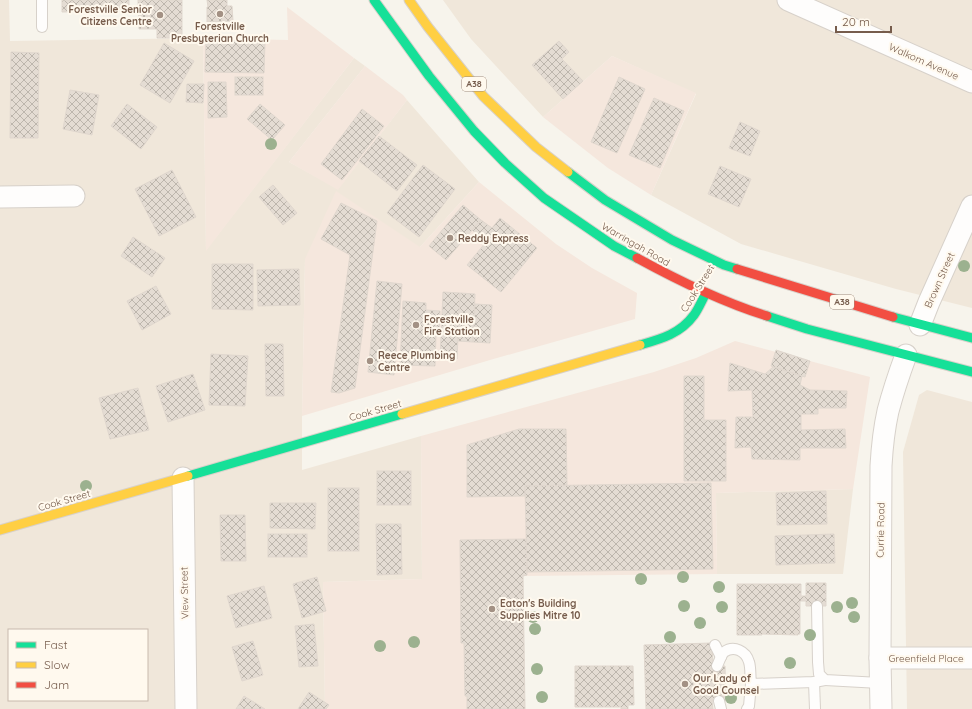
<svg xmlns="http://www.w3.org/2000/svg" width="972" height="709" font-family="Quicksand,sans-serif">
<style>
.residential{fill:#f0e7da;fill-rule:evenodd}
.commercial{fill:#f5e7dd}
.building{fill:url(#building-cross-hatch);stroke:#e0d7ce}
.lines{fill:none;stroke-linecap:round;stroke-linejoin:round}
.lane-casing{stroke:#d7d1ca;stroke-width:12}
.street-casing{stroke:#d7d1ca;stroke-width:23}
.fast-casing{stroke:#d8d1ca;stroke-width:11}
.slow-casing{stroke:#d8d1ca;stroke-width:11}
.jam-casing{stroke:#d8d1ca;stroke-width:11}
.lane{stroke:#fefdfc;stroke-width:10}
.street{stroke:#fefdfc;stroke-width:21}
.fast{stroke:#16e098;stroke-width:9}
.slow{stroke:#ffcf43;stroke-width:9}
.jam{stroke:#f24e42;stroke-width:9}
.tree{fill:#9cb18f}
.poi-dot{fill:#a39184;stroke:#fff9ee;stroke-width:1.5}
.labels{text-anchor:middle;stroke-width:4;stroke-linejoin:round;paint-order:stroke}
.shield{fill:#fff9ee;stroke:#9f8b7d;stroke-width:1}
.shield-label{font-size:9px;font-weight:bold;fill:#765c4c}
.poi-label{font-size:10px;font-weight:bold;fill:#765c4c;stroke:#fff9ee;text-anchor:start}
.street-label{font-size:10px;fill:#765c4c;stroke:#fff9ee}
</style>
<defs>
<pattern id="building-cross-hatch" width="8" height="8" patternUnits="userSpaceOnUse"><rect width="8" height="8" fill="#e4dcd3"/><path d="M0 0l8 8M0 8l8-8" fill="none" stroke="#bdb6ad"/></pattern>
</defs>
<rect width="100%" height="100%" fill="#f7f4ec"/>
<g class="residential">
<path d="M0 0H9L10 41 203 38 206 250 354 58 365 66 289 162 338 189 407 100 440 138 479 182 420 247 305 259 302 416V470L421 436 422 579 323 582 325 709H0ZM9 630H147V700H9Z"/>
<polygon points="443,0 972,0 972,308 896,289 741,244 651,195 696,94 612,56 543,117 471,39"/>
<polygon points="927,390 972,402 972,709 907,709 903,452 919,395"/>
<polygon points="853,489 843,574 717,574 716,493"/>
</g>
<g class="commercial">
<polygon points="287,7 354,58 206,251 203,38 288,40"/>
<polygon points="612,56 696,93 651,195 608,168 543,117"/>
<polygon points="365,66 403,95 407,100 338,190 289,162"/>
<polygon points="479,182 556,244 592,268 637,293 635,319 490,360 302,416 305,259 336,191 420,247"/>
<polygon points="735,341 870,377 853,489 716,493 717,574 523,576 525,709 325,709 323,582 422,579 421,436 654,372 696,358"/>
</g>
<g class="building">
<polygon points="62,0 129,0 129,11 62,12"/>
<polygon points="138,0 182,0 182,38 157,38 157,29 139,29"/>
<polygon points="207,0 227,0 227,6 232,6 233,21 207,22 207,7 208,7"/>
<polygon points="206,40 265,41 264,73 205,72"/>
<polygon points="559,41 569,52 562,59 583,81 563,99 532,65"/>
<polygon points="164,43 194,61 170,103 140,85"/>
<polygon points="11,52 39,53 38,138 10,138"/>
<rect x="235" y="77" width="28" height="18"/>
<polygon points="619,77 645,89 617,153 591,142"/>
<polygon points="208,82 226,82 227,117 208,118"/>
<polygon points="187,84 204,84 203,103 186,102"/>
<polygon points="70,90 99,95 92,135 63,129"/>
<polygon points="654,98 684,111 660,168 629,155"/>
<polygon points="127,104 157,127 141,149 111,126"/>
<polygon points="260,104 285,125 272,140 247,119"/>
<polygon points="362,109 384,126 342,180 321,164"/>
<polygon points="740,122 760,131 750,156 729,148"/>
<polygon points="379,136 417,165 397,191 359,161"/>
<polygon points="423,165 455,189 419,237 387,213"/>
<polygon points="720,166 751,179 739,207 708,194"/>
<polygon points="172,170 196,217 159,236 135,189"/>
<polygon points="273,185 297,213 283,225 259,197"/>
<polygon points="341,203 377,221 355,388 339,393 331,392 350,255 321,239"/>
<polygon points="463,205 481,220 446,260 429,246"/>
<polygon points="500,218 537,248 501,292 467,265 486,242 472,230 481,220 492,228"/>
<polygon points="133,237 165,258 152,277 121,256"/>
<polygon points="212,264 253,264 253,310 212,309"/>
<polygon points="299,269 300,305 258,306 257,270"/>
<polygon points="377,281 402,284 394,375 368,372"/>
<polygon points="156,286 171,314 142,330 127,301"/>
<polygon points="443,292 460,293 457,359 440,359"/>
<polygon points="460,293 475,294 473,342 458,341"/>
<polygon points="403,301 426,303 426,310 440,311 439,334 436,334 435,366 400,365"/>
<polygon points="475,304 492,305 490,343 473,342"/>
<polygon points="265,344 283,344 284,396 266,396"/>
<polygon points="776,350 810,361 805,377 771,366"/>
<polygon points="211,354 248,356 245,406 209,405"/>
<polygon points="730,363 765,374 773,367 802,376 800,385 810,390 847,391 846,408 818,408 818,414 801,414 801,430 845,429 846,448 800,448 800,460 752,459 751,447 735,448 736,417 753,417 752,390 728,391"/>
<polygon points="193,374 205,410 168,422 156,386"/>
<polygon points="684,376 704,376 704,420 726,420 726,481 684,481"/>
<polygon points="138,388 149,430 110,439 99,398"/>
<polygon points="519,429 566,429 567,485 525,486 525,496 467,497 467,445"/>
<rect x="377" y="471" width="34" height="34"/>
<polygon points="711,483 713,569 527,572 525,486"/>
<rect x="328" y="488" width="31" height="63"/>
<polygon points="826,491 827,524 777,525 776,493"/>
<polygon points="270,503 316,503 315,529 270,528"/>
<polygon points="220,515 245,515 246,561 221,561"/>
<polygon points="376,524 401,524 402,574 377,575"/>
<rect x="268" y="534" width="39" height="23"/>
<polygon points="834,534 835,563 776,565 775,536"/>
<polygon points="526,539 527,575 523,576 525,709 467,709 467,696 465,696 464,643 461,643 460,540"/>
<polygon points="317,577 326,611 302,618 293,584"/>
<polygon points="806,583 826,583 826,606 806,606 806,601 800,601 800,634 798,634 798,635 762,634 762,635 737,635 737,584 801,584 801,596 806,596"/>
<polygon points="264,586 272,618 236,628 227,596"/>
<polygon points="314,624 318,666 299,667 295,626"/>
<polygon points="253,641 263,675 242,681 232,647"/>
<polygon points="712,643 713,666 725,666 726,701 712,701 713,709 646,709 644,645"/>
<polygon points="575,666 633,666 634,705 628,705 628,709 621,709 621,707 575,707"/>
<polygon points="309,692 329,705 326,709 298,709"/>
<polygon points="244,696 265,709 236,709"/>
</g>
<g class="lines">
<g class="lane-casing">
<g id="lane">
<polyline points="42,0 42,27"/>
<polyline points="817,606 818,662 819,674 825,680 880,683"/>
<polyline points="715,645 721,657"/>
<path d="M717 666C719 662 721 655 724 652 734 645 746 651 749 662 751 668 750 677 751 684L814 682 825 680"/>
<polyline points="814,682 815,709"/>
<polyline points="719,701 721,709"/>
<polyline points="747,709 749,706 751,684"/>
</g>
</g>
<g class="street-casing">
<g id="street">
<polyline points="788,0 972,82"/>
<polyline points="0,197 74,196"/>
<polyline points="920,325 929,302 972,206"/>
<polyline points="183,478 186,709"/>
<polyline points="880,658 972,658"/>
<path d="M881 709 880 658 881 466C882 448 884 429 888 411 893 392 899 374 906 355"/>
</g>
</g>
<g class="fast-casing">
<g id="fast">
<polyline points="374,0 429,76 474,131 505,163 544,198 614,246 637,258"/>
<polyline points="568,172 605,200 672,240 724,265 737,269"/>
<polyline points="767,316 807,329 972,372"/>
<polyline points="893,317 972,338"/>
<path d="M640 345C661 339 680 334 694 315 699 308 702 300 706 293"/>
<polyline points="188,476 402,414"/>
</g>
</g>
<g class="slow-casing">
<g id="slow">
<polyline points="409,0 428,27 483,96 536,147 568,172"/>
<polyline points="402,414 640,345"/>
<polyline points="0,530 188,476"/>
</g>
</g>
<g class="jam-casing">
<g id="jam">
<path d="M637 258C679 281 722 302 767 316"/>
<polyline points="737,269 893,317"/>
</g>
</g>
<use href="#lane" class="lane"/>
<use href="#street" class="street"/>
<use href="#fast" class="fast"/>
<use href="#slow" class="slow"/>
<use href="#jam" class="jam"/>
</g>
<g class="tree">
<circle cx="271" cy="144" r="6"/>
<circle cx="964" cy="266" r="6"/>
<circle cx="86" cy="486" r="6"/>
<circle cx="683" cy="577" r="6"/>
<circle cx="641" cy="579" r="6"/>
<circle cx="719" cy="587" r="6"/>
<circle cx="852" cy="603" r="6"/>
<circle cx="684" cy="606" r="6"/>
<circle cx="722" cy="607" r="6"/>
<circle cx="837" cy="607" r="6"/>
<circle cx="533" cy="617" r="6"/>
<circle cx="854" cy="617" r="6"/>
<circle cx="700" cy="623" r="6"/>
<circle cx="535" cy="629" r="6"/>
<circle cx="810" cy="635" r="6"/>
<circle cx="670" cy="637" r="6"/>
<circle cx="414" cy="642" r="6"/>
<circle cx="380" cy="646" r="6"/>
<circle cx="790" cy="663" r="6"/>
<circle cx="537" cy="669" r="6"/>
<circle cx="542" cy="697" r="6"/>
<circle cx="731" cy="698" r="6"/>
</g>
<g class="poi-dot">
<circle cx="220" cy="14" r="4"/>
<circle cx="160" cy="15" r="4"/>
<circle cx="450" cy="238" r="4"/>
<circle cx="416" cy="325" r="4"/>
<circle cx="370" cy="361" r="4"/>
<circle cx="492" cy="609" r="4"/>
<circle cx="685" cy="684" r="4"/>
</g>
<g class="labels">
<g class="shield">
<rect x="462" y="77" width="24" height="14" rx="3"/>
<rect x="830" y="295" width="24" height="14" rx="3"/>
</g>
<g class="shield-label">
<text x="474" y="87">A38</text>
<text x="842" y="305">A38</text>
</g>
<g class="poi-label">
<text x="152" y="13" text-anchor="end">Forestville Senior<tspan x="152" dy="12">Citizens Centre</tspan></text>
<text x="220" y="30" text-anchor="middle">Forestville<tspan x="220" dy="12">Presbyterian Church</tspan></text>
<text x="458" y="242">Reddy Express</text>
<text x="424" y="323">Forestville<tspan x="424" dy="12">Fire Station</tspan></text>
<text x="378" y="359">Reece Plumbing<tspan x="378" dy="12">Centre</tspan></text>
<text x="500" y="607">Eaton's Building<tspan x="500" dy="12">Supplies Mitre 10</tspan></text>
<text x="693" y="682">Our Lady of<tspan x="693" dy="12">Good Counsel</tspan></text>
</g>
<g class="street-label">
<text transform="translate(924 61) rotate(24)" y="4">Walkom Avenue</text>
<text transform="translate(636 244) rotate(30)" y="4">Warringah Road</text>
<text transform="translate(939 280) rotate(-66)" y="4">Brown Street</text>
<text transform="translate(697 288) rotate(-58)" y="4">Cook Street</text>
<text transform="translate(375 410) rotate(-16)" y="4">Cook Street</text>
<text transform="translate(64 500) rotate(-16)" y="4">Cook Street</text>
<text transform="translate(880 530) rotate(-89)" y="4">Currie Road</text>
<text transform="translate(184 593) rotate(-91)" y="4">View Street</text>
<text x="926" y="662">Greenfield Place</text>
</g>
</g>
<rect x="8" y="629" width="140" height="72" fill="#fff9ee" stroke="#c8baad"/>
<rect x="16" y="642" width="20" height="6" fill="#16e098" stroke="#c8baad"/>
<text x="44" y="649" font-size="12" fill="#765c4c">Fast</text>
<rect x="16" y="662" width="20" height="6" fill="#ffcf43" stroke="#c8baad"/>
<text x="44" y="669" font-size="12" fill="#765c4c">Slow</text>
<rect x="16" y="682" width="20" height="6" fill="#f24e42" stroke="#c8baad"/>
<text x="44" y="689" font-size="12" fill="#765c4c">Jam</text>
<path d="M836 26v6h55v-6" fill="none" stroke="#765c4c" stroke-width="2"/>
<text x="842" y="26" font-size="12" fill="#765c4c" stroke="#fff9ee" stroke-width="3" paint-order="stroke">20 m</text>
</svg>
